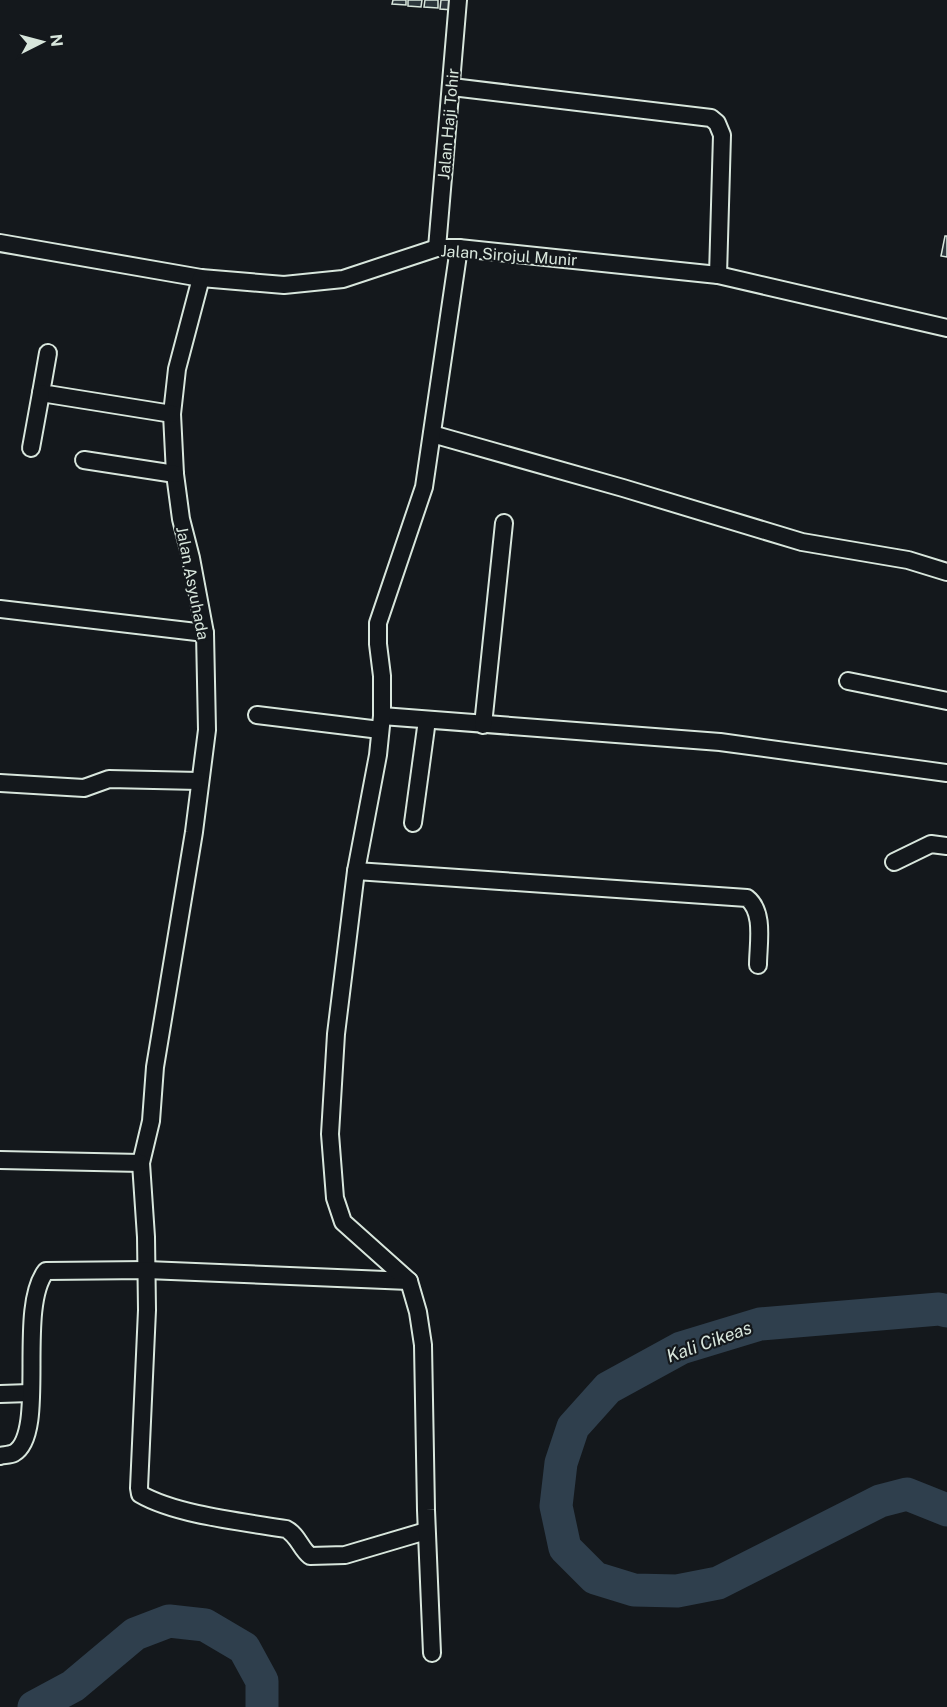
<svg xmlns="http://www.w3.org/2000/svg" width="947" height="1707" font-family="'Public Sans',sans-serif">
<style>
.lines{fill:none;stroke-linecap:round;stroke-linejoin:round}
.river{stroke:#2f3f4d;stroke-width:33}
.building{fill:#2c363c;stroke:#d8e6dc;stroke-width:1.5}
.street-casing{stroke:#d8e6dc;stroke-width:20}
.street{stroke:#14181c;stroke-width:16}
.labels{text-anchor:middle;stroke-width:4.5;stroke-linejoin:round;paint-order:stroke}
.street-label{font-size:16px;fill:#d8e6dc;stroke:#14181c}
.water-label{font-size:18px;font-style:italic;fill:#d8e6dc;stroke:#14181c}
</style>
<rect width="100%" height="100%" fill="#14181c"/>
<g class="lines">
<g class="river">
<polyline points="947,1311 939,1309 760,1324 681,1348 608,1388 573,1427 561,1463 556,1506 565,1548 595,1578 634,1590 677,1591 718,1583 880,1501 907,1494 947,1510"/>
<polyline points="34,1707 73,1686 135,1634 169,1621 205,1625 244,1648 262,1681 262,1707"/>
</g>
</g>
<g class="building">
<polygon points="393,0 406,0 406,5 392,4"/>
<polygon points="408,0 422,0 421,7 408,6"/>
<polygon points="425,0 438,0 438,8 424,7"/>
<polygon points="441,0 454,0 453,10 440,9"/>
<polygon points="945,236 947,236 947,257 941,256"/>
</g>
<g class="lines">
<g class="street-casing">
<g id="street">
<polyline points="452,87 711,118 717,123 722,135 718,275"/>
<polyline points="0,243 201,278 284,285 343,279 437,248 459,248 718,275 947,328"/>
<polyline points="437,248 458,0"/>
<path d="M201 278 177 369 172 414 175 474 181 519 191 558 205 633 207 730 194 832 155 1067 151 1121 141 1163 146 1237 147 1310 139 1488 140 1494C176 1515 244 1522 286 1529 298 1535 300 1548 310 1556L345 1555 426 1531"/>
<polyline points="48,353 41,393 172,414"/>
<polyline points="432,434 623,488 802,542 908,560 947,572"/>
<polyline points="31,448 41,393"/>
<polyline points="84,460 175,474"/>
<polyline points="0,609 205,633"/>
<polyline points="848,681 947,701"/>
<polyline points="257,715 380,730"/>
<polyline points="382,716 720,742 947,773"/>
<polyline points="483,725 504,523"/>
<polyline points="0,783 84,788 109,779 199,781"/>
<polyline points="413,823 427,720"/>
<polyline points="894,862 931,844 947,846"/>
<path d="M356 871 747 898C765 912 758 944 758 965"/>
<polyline points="0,1160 141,1163"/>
<polyline points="0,1394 30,1393"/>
<path d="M0 1456C4 1455 10 1455 14 1453 48 1433 16 1309 46 1271L147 1270 409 1281"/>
<polyline points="432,1653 426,1510 423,1345 418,1312 409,1281 343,1222 335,1198 330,1134 336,1034 356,871 378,755 382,716 382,676 378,644 378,623 424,487 459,248"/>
</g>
</g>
<use href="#street" class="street"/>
</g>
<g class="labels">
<g class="street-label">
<text transform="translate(448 124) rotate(-85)" y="6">Jalan Haji Tohir</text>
<text transform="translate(509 255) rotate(4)" y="6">Jalan Sirojul Munir</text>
<text transform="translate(193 583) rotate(79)" y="6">Jalan Asyuhada</text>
</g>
<g class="water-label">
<text transform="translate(709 1342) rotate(-20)" y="6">Kali Cikeas</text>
</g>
</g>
<g transform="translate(42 42) rotate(84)" stroke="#14181c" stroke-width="4.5" paint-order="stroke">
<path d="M0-4.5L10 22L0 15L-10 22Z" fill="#d8e6dc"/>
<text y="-9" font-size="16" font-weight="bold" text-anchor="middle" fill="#d8e6dc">N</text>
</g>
</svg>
